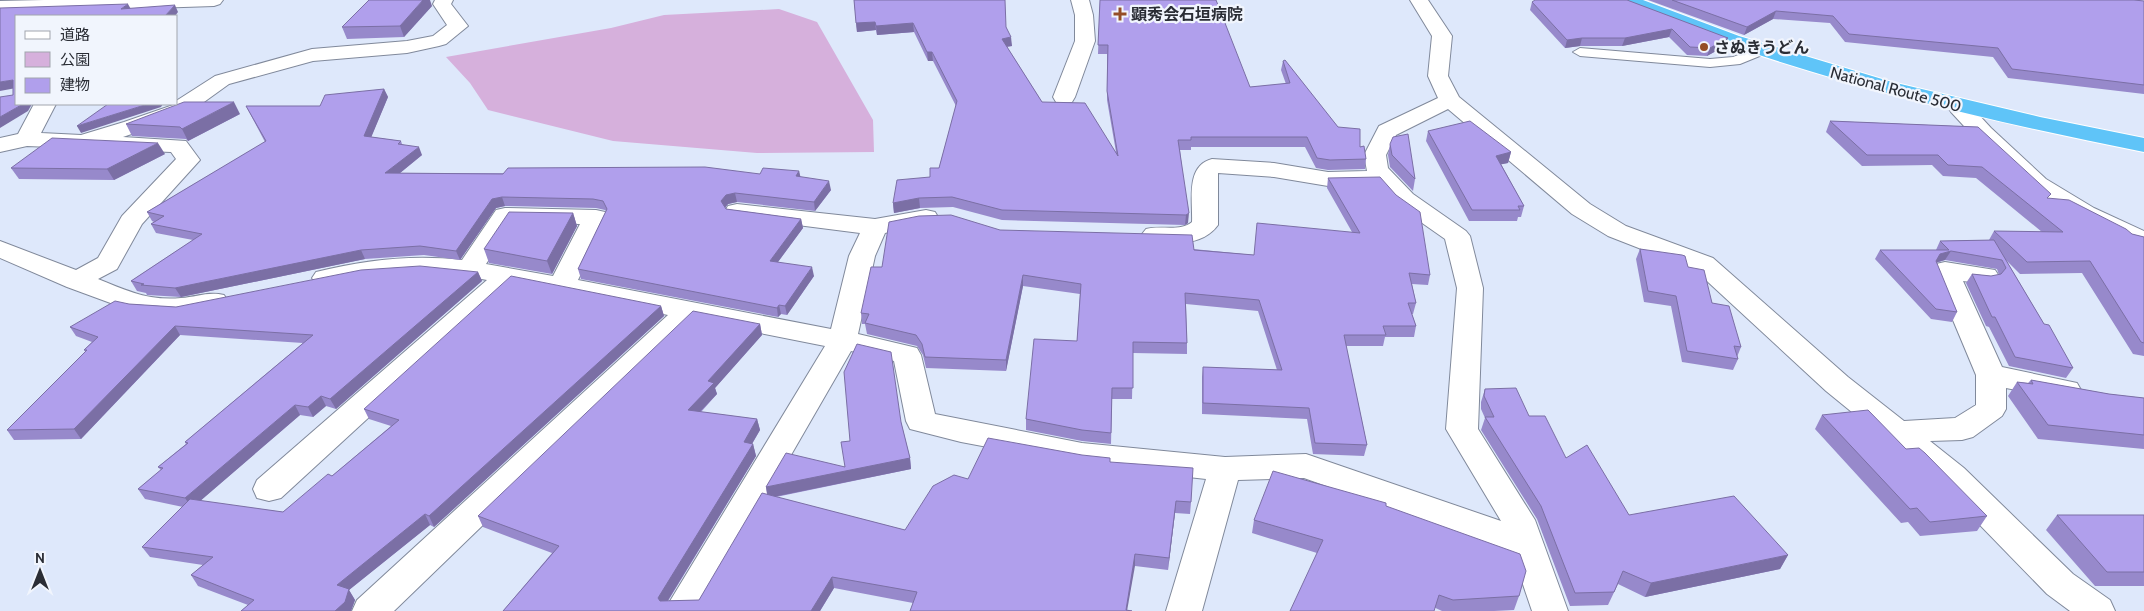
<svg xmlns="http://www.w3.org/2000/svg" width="2144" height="611" font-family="Cabin,'Noto Sans JP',sans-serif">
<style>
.green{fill:#d6b0dc}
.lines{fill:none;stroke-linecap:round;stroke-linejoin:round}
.service-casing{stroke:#80899b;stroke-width:2}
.minor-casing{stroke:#80899b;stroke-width:2}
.trunk-casing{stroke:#fff;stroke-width:2}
.service{fill:#fff;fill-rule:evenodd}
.minor{fill:#fff;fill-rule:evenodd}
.trunk{fill:#5fc4f8;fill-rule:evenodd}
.wall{fill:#9789cb}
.shaded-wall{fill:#7b6fa5}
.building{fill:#b09fec;stroke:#7b6fa5}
.poi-dot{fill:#954e27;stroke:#f1f5fd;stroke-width:2}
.labels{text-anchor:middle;stroke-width:4.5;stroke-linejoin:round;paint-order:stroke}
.far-poi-label{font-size:16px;font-weight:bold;fill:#2a2d35;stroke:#f1f5fd;text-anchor:start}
.far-street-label{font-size:16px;fill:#2a2d35;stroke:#f1f5fd}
</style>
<rect width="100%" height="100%" fill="#dee8fb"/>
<polygon class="green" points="779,9 817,22 873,120 874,152 757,153 613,141 488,110 470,83 446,57 611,28 664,15"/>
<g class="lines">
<g class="service-casing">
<polygon id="service" points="1762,46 1769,50 1767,53 1740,64 1710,67 1580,56 1573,52 1580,48 1710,59 1733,57"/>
</g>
<g class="minor-casing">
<g id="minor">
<polygon points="44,0 223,0 220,4 214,6 0,13 0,1"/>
<path d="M435 0H453L451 4 468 26 446 44 439 46 407 53 313 61 229 84 186 115 123 137 186 141 200 160 142 224 117 269 98 279C127 291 149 301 181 298 196 297 209 291 224 295L228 301 224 307 181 315 135 312 67 287 0 258V241L76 270 98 258 122 216 176 159 171 152 27 146 0 152V138L18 134 34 104H56L41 133 81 135 124 122 176 104V101L215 76 312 49 407 41 433 36 447 25 433 4Z"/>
<polygon points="1071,0 1089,0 1093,15 1095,41 1075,97 1072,102 1064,103 1056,102 1053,97 1075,41 1075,15"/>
<path d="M1410 0H1428L1452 36 1448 76 1459 97 1590 204 1626 226 1713 258 1848 377 1904 421 1955 418 1976 405V375L1932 270 1936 264 1945 262 1995 270 1999 276 1995 282 1986 284 1963 281 2002 367 2077 383 2081 390 2077 397 2066 400 2006 388V409L2002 416 1973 437 1962 440 1930 441 1964 468 2073 574 2110 600 2115 611H2070L2047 594 1940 484 1826 391 1695 270 1608 236 1572 214 1448 109 1396 135 1386 155 1388 168 1413 194 1466 231 1470 236 1483 288 1478 429 1535 520 1568 611H1532L1512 552 1304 478 1238 480 1202 611H1166L1206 479 1082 465 961 442 910 429 906 421 894 361 851 351 701 611H664L825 346 695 320 394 611H352L357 600 668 315 514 284 281 498 269 501 257 498 253 489 257 480 487 280C454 274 421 271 387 274 367 276 333 288 316 284L312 278 316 272C364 260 412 254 462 260L496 210 505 208 596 210 605 212 608 217 578 280 831 329 849 256 860 233 728 216 725 211 728 206 737 204 875 219 926 210 935 212 938 217 935 222 885 233 875 256 858 334 917 348 921 355 935 414 1082 443 1225 457 1306 454 1501 521 1446 429 1457 288 1445 239 1395 204 1379 185 1328 186 1274 177 1218 173V225C1202 247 1170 245 1146 239L1142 234 1146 229C1161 225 1180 232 1192 222 1193 201 1185 166 1212 159L1274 163 1328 172 1367 171 1364 155 1379 126 1438 98 1428 76 1432 36ZM513 223 580 224 553 276 486 264Z"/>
<polygon points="1959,101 1967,102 1991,128 2046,179 2094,208 2144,231 2144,249 2135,246 2076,218 2030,189 1975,138 1951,112 1948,107 1951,102"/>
</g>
</g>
<g class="trunk-casing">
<path id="trunk" d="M1617 0H1643L1739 36 1892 82 2040 117 2144 138V152C2003 124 1862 91 1726 44 1690 32 1655 17 1620 4Z"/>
</g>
<use href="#service" class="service"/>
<use href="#minor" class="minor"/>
<use href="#trunk" class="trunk"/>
</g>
<g class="wall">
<polygon points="854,0 1006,27 1012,46 1007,47 1042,102 1116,152 1107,100 1107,54 1098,54 1100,0 1250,87 1286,84 1281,70 1283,61 1338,127 1360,147 1366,159 1365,169 1328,170 1316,168 1305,147 1191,147 1191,150 1180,150 1188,223 1185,225 1002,220 953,207 920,208 894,213 893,203 930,177 939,168 956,106 933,61 928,61 914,32 877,35 876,30 857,32"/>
<polygon points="1627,0 1725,46 1707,56 1687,55 1669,37 1622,46 1580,46 1565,48 1530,10 1532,2"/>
<polygon points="1648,0 2134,0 2144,1 2144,94 2008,78 1993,57 1845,42 1830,23 1773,19 1744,35"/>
<polygon points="432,6 404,37 347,39 342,27"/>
<polygon points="384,89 388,97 371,137 401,141 402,144 422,155 400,173 760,174 799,171 800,177 831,190 815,211 737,202 728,204 725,208 726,209 801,219 803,228 778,262 814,276 787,315 781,314 778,317 581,279 578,269 606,211 605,210 596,208 505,206 496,208 460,260 424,255 365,259 181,297 147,295 146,293 137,291 131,281 193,240 156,233 151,224 154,222 152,221 147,212 265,142 246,106 320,106"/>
<polygon points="240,114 188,141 186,139 132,136 126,124"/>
<polygon points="1830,121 1978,127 2048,198 2132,234 2144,237 2144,356 2133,354 2082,273 2020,274 2006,260 2044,324 2073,368 2066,378 2009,366 1989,327 1986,326 1966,283 1972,274 1991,276 1999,275 1997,269 1945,260 1936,263 1957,312 1952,322 1931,319 1875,259 1880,250 1936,250 1940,241 1989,240 1994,231 2042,232 1976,178 1943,176 1932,165 1862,166 1826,132"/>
<polygon points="1428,131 1511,152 1508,163 1501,164 1524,206 1521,217 1518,217 1517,221 1469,221 1426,141"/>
<polygon points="1390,144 1415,179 1413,191 1390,167 1388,155"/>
<polygon points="165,154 114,180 19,179 11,168"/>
<polygon points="1328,178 1430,275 1428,285 1412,284 1416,303 1413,314 1412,314 1416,326 1414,337 1385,337 1383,346 1346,346 1367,445 1364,456 1313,454 1307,419 1202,414 1202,377 1203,367 1277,370 1258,311 1186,304 1187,343 1187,354 1133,353 1132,399 1112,399 1111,444 1082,441 1026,430 1026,419 1077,341 1080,294 1023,286 1006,371 926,368 923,355 917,346 867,334 865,324 862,324 861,313 882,267 1000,230 1254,255 1352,232 1327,188"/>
<polygon points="573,213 577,226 552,274 489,263 484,249"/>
<polygon points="1640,249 1688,267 1741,347 1737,357 1738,359 1733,370 1682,362 1671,306 1644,302 1636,259"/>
<polygon points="478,272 482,281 336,409 326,406 313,417 300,415 200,501 283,512 332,476 391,426 369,419 364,409 661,306 664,316 434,527 430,525 349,590 355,600 351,611 241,611 248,605 198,586 191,575 203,565 150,557 142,547 183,507 145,499 138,489 161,470 158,467 186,444 185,442 303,343 180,335 81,439 14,440 7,430 86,352 84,350 92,342 76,336 70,327 129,304 176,307"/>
<polygon points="760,324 762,335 715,388 717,394 701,412 757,419 760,430 752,444 753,444 756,456 668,601 699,600 767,495 766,487 845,467 850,441 901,422 910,458 911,469 776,497 905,530 968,479 1110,462 1191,502 1190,514 1175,513 1168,570 1135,566 913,603 834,588 820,611 503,611 552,553 483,527 478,516"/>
<polygon points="2031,380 2109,394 2144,398 2144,449 2038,439 2008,396 2017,382 2028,383"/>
<polygon points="1485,389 1529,416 1566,458 1629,515 1788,555 1780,569 1645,597 1618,584 1608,605 1570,606 1537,519 1481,430 1485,418 1481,409 1481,402"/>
<polygon points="1822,415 1906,449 1987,516 1977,531 1920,536 1908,522 1901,523 1815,429"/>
<polygon points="1386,506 1519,596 1514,610 1494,611 1442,611 1317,553 1252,533 1254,520"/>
<polygon points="2057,515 2144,515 2144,586 2095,586 2046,530"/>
</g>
<g class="shaded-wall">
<polygon points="423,0 430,0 432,6 404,37 400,26"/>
<polygon points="128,4 132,11 121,9"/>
<polygon points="175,5 178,12 175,16 165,16"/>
<polygon points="1776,11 1773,19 1744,35 1747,27"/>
<polygon points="875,22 876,30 857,32 856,23"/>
<polygon points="913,23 914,32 877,35 876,26"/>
<polygon points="1672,29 1669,37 1622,46 1625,38"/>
<polygon points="1011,37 1012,46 1002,47 1002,39"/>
<polygon points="1582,38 1580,46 1565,48 1567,40"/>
<polygon points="1728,38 1725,46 1707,56 1710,48"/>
<polygon points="927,52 932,52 933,61 928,61"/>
<polygon points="13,80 16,88 0,91 0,82"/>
<polygon points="384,89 388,97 368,145 364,136"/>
<polygon points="234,102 240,114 188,141 182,129"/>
<polygon points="23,104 32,104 28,111 0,128 0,117"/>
<polygon points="148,104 163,104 161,107 81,133 77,126"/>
<polygon points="158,143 165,154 114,180 107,169"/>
<polygon points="419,147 422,155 389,182 385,173"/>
<polygon points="1511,152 1508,163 1493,166 1496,156"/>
<polygon points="799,171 801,179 796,176"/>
<polygon points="829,181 831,190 815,211 814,202"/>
<polygon points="735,193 737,202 728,204 723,210 721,201 726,195"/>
<polygon points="502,197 505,206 496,208 460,260 456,251 492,199"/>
<polygon points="919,198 920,208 894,213 893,203"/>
<polygon points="573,213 577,226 552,274 547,261"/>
<polygon points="1189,213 1188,223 1185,225 1186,215"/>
<polygon points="801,219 803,228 772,270 770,261"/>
<polygon points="361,250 365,259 181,297 175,288"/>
<polygon points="1951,251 1945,260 1934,263 1940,254"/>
<polygon points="812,267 814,276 787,315 785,306"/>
<polygon points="478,272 482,281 336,409 330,399"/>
<polygon points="1023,275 1023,286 1006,371 1006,360"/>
<polygon points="779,305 781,314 778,317 777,308"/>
<polygon points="661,306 664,316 434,527 429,516"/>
<polygon points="760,324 762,335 715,388 717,394 691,421 688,410 708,381"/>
<polygon points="175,326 180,335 81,439 74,429"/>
<polygon points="321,396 326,406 313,417 308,407"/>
<polygon points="295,405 300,415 192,508 185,498"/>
<polygon points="757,419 760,430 746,454 744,442"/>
<polygon points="753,444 756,456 662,610 658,598"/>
<polygon points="910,458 911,469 768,498 766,487"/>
<polygon points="1176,501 1175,513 1168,570 1169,558"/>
<polygon points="425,514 430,525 349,590 355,600 351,611 335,611 337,585"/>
<polygon points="1135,554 1135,566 1127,611 1125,611"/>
<polygon points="1788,555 1780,569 1645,597 1651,583"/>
<polygon points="832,577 834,588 820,611 811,611"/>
</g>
<g class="building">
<polygon points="369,0 423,0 400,26 342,27"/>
<polygon points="854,0 1005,0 1006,27 1011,37 1002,39 1042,102 1085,103 1118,156 1107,91 1108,45 1098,45 1100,0 1216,0 1250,87 1290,83 1283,61 1285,60 1338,127 1360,129 1360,147 1364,146 1366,159 1330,160 1317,158 1307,137 1191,137 1191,140 1178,140 1189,213 1186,215 1002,210 952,197 919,198 893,203 897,180 930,177 930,168 939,168 957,101 932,52 927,52 913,23 876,26 875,22 856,23"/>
<polygon points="1535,0 1627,0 1728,38 1710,48 1690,47 1672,29 1625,38 1582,38 1567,40 1532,2"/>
<polygon points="1672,0 2134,0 2144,1 2144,85 2012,69 1998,48 1849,34 1833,16 1776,11 1747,27"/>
<polygon points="128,4 121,9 175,5 165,16 16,16 16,104 23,104 0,117 0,97 13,95 13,80 0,82 0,8"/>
<polygon points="384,89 364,136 401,141 398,144 419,147 385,173 503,174 508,168 705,167 760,174 763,168 799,171 796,176 829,181 814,202 735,193 726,195 721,201 726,209 801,219 770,261 812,267 785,306 779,305 777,308 578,269 607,209 603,201 593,199 502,197 492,199 456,251 420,246 361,250 175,288 141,285 144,284 131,281 202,234 151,224 164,216 147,212 266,141 246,106 320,106 325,95"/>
<polygon points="184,102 234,102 182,129 180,127 126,124"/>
<polygon points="108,104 148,104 77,126"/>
<polygon points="1470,121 1511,152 1496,156 1524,206 1518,206 1520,210 1472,210 1428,131"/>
<polygon points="1830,121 1978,127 2051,194 2047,198 2069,200 2126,229 2132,234 2144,237 2144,343 2141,342 2090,261 2027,262 1994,231 2063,232 1982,167 1948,165 1938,155 1867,155"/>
<polygon points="1408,134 1415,179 1392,155 1390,144 1393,137"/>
<polygon points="52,138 158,143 107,169 11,168"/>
<polygon points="1380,177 1396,195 1420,212 1430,275 1409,273 1416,303 1408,303 1416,326 1383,326 1386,335 1344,335 1367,445 1315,443 1309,408 1203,403 1203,367 1282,370 1259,300 1185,293 1187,343 1133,342 1133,388 1112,388 1111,433 1082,430 1026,419 1034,339 1077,341 1081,284 1023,275 1006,360 925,357 922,344 916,335 865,323 869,314 861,313 871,267 882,267 889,222 919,216 951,215 1000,230 1192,235 1194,250 1254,255 1257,223 1360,233 1328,178"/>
<polygon points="509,212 573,213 547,261 484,249"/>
<polygon points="1994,240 2044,324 2049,325 2073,368 2015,357 1995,317 1992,317 1972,274 1991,276 2001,274 2006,268 2002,260 1951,251 1940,254 1936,261 1957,312 1936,309 1880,250 1949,250 1940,241"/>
<polygon points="1640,249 1682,255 1685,256 1688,267 1704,270 1712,303 1729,306 1741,347 1734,346 1738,359 1687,351 1676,296 1648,291"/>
<polygon points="420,266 478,272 330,399 321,396 308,407 295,405 185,498 138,489 163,468 158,467 188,443 185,442 313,335 175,326 74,429 7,430 87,350 84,350 98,337 70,327 115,301 129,304 176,307 361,270"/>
<polygon points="511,276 661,306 429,516 425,514 337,585 349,589 345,602 335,611 241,611 254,600 191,575 213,557 142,547 190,499 283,512 328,474 332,476 399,420 364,409"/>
<polygon points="693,311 760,324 708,381 714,383 688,410 757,419 744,442 753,444 658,598 660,601 699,600 762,493 905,530 933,486 954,475 968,479 988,438 1082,455 1110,458 1110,462 1193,468 1191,502 1176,501 1169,558 1135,554 1126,610 1132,611 910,611 917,592 832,577 811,611 503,611 559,546 478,516"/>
<polygon points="857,344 891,352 901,422 910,458 766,487 786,453 845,467 841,442 850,441 844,372"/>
<polygon points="2031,380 2109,394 2144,398 2144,435 2048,425 2017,382 2033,384"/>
<polygon points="1516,388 1529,416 1545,416 1566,458 1587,445 1629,515 1734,496 1788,555 1651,583 1623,571 1614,592 1575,593 1541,506 1485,417 1494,417 1484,396 1485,389"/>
<polygon points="1868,410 1906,449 1919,448 1925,453 1987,516 1930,522 1917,508 1910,509 1822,415"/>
<polygon points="1273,471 1386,503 1386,506 1520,554 1526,571 1519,596 1453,600 1439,595 1434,611 1290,611 1323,540 1254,520"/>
<polygon points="2057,515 2144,515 2144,572 2107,572"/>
</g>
<g class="poi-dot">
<path d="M1117.5 6.5h5v5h5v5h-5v5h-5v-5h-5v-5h5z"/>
<circle cx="1704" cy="47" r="5"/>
</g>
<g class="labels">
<g class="far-poi-label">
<text x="1131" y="20">顕秀会石垣病院</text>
<text x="1714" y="53">さぬきうどん</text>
</g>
<g class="far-street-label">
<text transform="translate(1896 89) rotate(15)" y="6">National Route 500</text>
</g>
</g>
<rect x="15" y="15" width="162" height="90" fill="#f1f5fd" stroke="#a1a5ad"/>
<rect x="25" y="31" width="25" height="8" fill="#ffffff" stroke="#a1a5ad"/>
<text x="60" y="40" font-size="15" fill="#2a2d35">道路</text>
<rect x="25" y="52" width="25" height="15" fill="#d6b0dc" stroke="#a1a5ad"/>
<text x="60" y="65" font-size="15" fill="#2a2d35">公園</text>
<rect x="25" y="78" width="25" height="15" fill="#b09fec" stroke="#a1a5ad"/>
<text x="60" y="90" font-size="15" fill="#2a2d35">建物</text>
<g transform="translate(40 571)" stroke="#f1f5fd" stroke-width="4" paint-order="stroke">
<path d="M0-4L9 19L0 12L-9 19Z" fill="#2a2d35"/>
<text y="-8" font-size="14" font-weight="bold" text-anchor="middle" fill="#2a2d35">N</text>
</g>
</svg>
